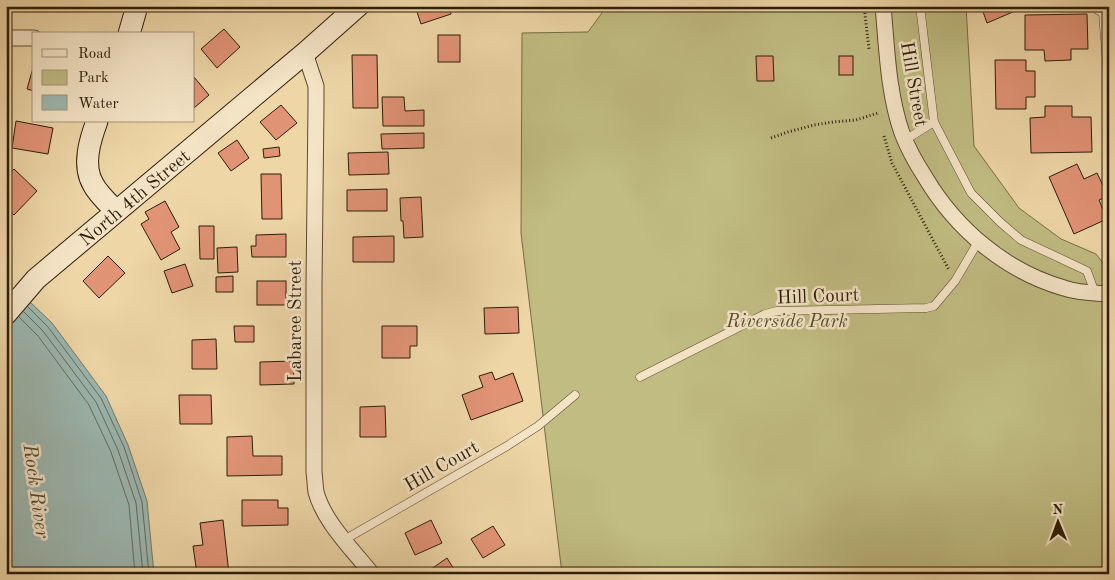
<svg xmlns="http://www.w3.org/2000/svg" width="1115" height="580" font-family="'Old Standard TT',serif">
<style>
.green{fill:#c0bc82;stroke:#766c44}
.water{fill:#9cb7b0;stroke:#70796c}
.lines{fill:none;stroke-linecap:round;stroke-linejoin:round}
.shore{stroke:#646a5c;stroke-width:1}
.building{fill:#e19376;stroke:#2d1d07}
.lane-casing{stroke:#5d4b2f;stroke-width:9}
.street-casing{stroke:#5d4b2f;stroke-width:17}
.secondary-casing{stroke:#2d1d07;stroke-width:23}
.path{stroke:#2d1d07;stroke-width:3;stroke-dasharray:1 2.5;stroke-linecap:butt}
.lane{stroke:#f4e4c6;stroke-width:8}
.street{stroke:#f4e4c6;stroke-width:15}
.secondary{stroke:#f4e4c6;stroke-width:21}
.labels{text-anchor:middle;stroke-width:5;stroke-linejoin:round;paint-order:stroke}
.street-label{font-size:19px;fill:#2d1d07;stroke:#f4e4c6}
.park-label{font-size:19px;font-style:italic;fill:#594d2c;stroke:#f4e4c6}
.water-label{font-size:20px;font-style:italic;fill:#4e4b3a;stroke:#f4e4c6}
</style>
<rect width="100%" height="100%" fill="#eed6a7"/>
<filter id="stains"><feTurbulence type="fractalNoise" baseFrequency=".004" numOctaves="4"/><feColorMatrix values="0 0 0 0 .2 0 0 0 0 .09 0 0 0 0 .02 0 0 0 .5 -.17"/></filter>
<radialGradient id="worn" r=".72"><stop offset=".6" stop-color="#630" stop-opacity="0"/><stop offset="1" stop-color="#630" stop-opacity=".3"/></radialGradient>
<polygon class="green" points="607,6 966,6 974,146 1019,208 1061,239 1096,254 1109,271 1109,574 562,574 521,233 522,33 588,32"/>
<polygon class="water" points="6,293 29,301 52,323 106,396 128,445 147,501 154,574 6,574"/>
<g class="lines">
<g class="shore">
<polyline points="28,307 48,327 101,398 124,447 142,502 149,574"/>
<polyline points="24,312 43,331 96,402 118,450 136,503 143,574"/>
<polyline points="19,317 38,336 89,405 111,452 129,505 135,574"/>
</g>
</g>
<g class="building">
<polygon points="261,6 290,6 290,8 261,9"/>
<polygon points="415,6 449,6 451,14 421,24"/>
<polygon points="981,6 1027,6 987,23"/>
<polygon points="1087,14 1088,49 1071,49 1071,60 1045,61 1044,50 1025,50 1025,15"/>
<polygon points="224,29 240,47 217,68 201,49"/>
<rect x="438" y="35" width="22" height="27"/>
<polygon points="352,55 377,55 378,108 353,108"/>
<polygon points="756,56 773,56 774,81 757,81"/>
<rect x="839" y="56" width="14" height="19"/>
<polygon points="995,60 1026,60 1026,71 1035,71 1035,97 1026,97 1026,109 996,109"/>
<polygon points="34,64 34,91 27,89"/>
<polygon points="194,77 209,95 194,108"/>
<polygon points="382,97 404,97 405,111 424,110 424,126 383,126"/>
<polygon points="281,105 297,123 276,140 260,122"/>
<polygon points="1045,106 1072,106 1072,117 1091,117 1092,152 1031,153 1030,118 1045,117"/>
<polygon points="16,121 53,128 48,154 12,148"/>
<polygon points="424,133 424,148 382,149 381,134"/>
<polygon points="237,140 249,158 231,171 218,153"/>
<polygon points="279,147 280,156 264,158 263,149"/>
<polygon points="388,152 389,174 349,175 348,153"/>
<polygon points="1077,164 1084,179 1097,173 1108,196 1099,200 1107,219 1074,234 1049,177"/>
<polygon points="14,169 37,191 14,215 6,208 6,177"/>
<polygon points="261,174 281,174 282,219 262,219"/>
<polygon points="387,189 387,211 347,211 347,190"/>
<polygon points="421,197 423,237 404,238 403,221 401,221 400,198"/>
<polygon points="165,201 179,227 171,232 180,249 161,260 141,224 149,219 145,212"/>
<polygon points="199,226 214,226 214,259 200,259"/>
<polygon points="286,234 286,257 252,257 251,246 256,246 256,235"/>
<polygon points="394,236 394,262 353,262 353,237"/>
<polygon points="237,247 238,272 218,273 217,248"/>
<polygon points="108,256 125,273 99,298 83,281"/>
<polygon points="185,264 193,286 172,293 164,271"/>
<polygon points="233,276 233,292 216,292 216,277"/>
<rect x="257" y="281" width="29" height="24"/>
<polygon points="518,307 519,333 485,334 484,308"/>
<polygon points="234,326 254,326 254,342 235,342"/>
<polygon points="382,326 417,326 417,346 410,346 410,358 382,358"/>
<polygon points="216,339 217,369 192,369 192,340"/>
<polygon points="293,361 294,384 260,385 260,362"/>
<polygon points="492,372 495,380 513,373 523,401 471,420 462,395 483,387 479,376"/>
<polygon points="179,395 211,395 212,424 180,424"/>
<polygon points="385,406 386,437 360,437 360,407"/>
<polygon points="252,436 253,456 282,456 282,475 227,476 227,437"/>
<polygon points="242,500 278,500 278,508 288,508 288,525 242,526"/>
<polygon points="223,520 229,574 197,574 193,546 203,545 200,523"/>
<polygon points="431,520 442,543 415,555 405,533"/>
<polygon points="493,526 505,545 483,558 471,539"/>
<polygon points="447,558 457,574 424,574"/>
</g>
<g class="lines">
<g class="lane-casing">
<g id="lane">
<polyline points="920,6 934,122 971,193 1000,222 1021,240 1087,271 1095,293"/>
<polyline points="1091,6 1103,13"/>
<polyline points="1109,13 1103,13 1109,90"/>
<polyline points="905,140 934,122"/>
<polyline points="640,377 765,314 777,311 926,308 934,306 955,281 978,242"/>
<polyline points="344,540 507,446 538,426 575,395"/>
</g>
</g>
<g class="street-casing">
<g id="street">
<path d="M883 6C887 49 888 93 902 133 908 149 916 163 925 177 956 229 1005 271 1064 288 1078 293 1094 293 1109 294"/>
<polyline points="6,38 34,38"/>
<path d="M305 53 316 86V104L314 287V472C315 479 315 486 316 492 324 522 353 550 372 574"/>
</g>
</g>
<g class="secondary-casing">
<g id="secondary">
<polyline points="129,34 137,6"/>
<path d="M97 121C90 140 82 165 93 184 98 194 108 203 116 211"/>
<polyline points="6,314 36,279 305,53 358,6"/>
</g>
</g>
<g class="path">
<polyline points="864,6 869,49"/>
<polyline points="884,136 892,163 949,270"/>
<polyline points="771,138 788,132 814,125 833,122 856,120 878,113"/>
</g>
<use href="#lane" class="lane"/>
<use href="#street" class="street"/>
<use href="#secondary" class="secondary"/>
</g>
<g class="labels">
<g class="street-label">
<text transform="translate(915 84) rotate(80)" y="7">Hill Street</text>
<text transform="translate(134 197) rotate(-40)" y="7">North 4th Street</text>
<text transform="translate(818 295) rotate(-2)" y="7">Hill Court</text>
<text transform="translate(294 321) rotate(-90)" y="7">Labaree Street</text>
<text transform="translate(441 465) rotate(-30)" y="7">Hill Court</text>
</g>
<g class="park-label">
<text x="787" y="327">Riverside Park</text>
</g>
<g class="water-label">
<text transform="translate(37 491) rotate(82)" y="7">Rock River</text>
</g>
</g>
<rect width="1115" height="580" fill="none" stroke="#eed6a7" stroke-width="25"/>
<rect x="8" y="8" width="1100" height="565" fill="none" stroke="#2d1d07" stroke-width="2.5"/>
<rect x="12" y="12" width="1090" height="555" fill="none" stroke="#2d1d07"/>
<rect x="32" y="32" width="162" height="90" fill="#f4e4c6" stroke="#a4947a"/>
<rect x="42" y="49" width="25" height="8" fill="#f4e4c6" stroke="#a4947a"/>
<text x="78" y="58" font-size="15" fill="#2d1d07">Road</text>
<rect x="42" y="70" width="25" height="15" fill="#c0bc82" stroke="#a4947a"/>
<text x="78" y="82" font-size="15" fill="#2d1d07">Park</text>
<rect x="42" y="95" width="25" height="15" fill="#9cb7b0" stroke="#a4947a"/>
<text x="78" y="108" font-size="15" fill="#2d1d07">Water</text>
<g transform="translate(1058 522) rotate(359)" stroke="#f4e4c6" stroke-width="4" paint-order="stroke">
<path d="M0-4L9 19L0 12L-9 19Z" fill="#2d1d07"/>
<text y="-8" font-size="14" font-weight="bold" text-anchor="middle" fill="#2d1d07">N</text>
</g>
<rect width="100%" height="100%" filter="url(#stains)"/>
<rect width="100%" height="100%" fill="url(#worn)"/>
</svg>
